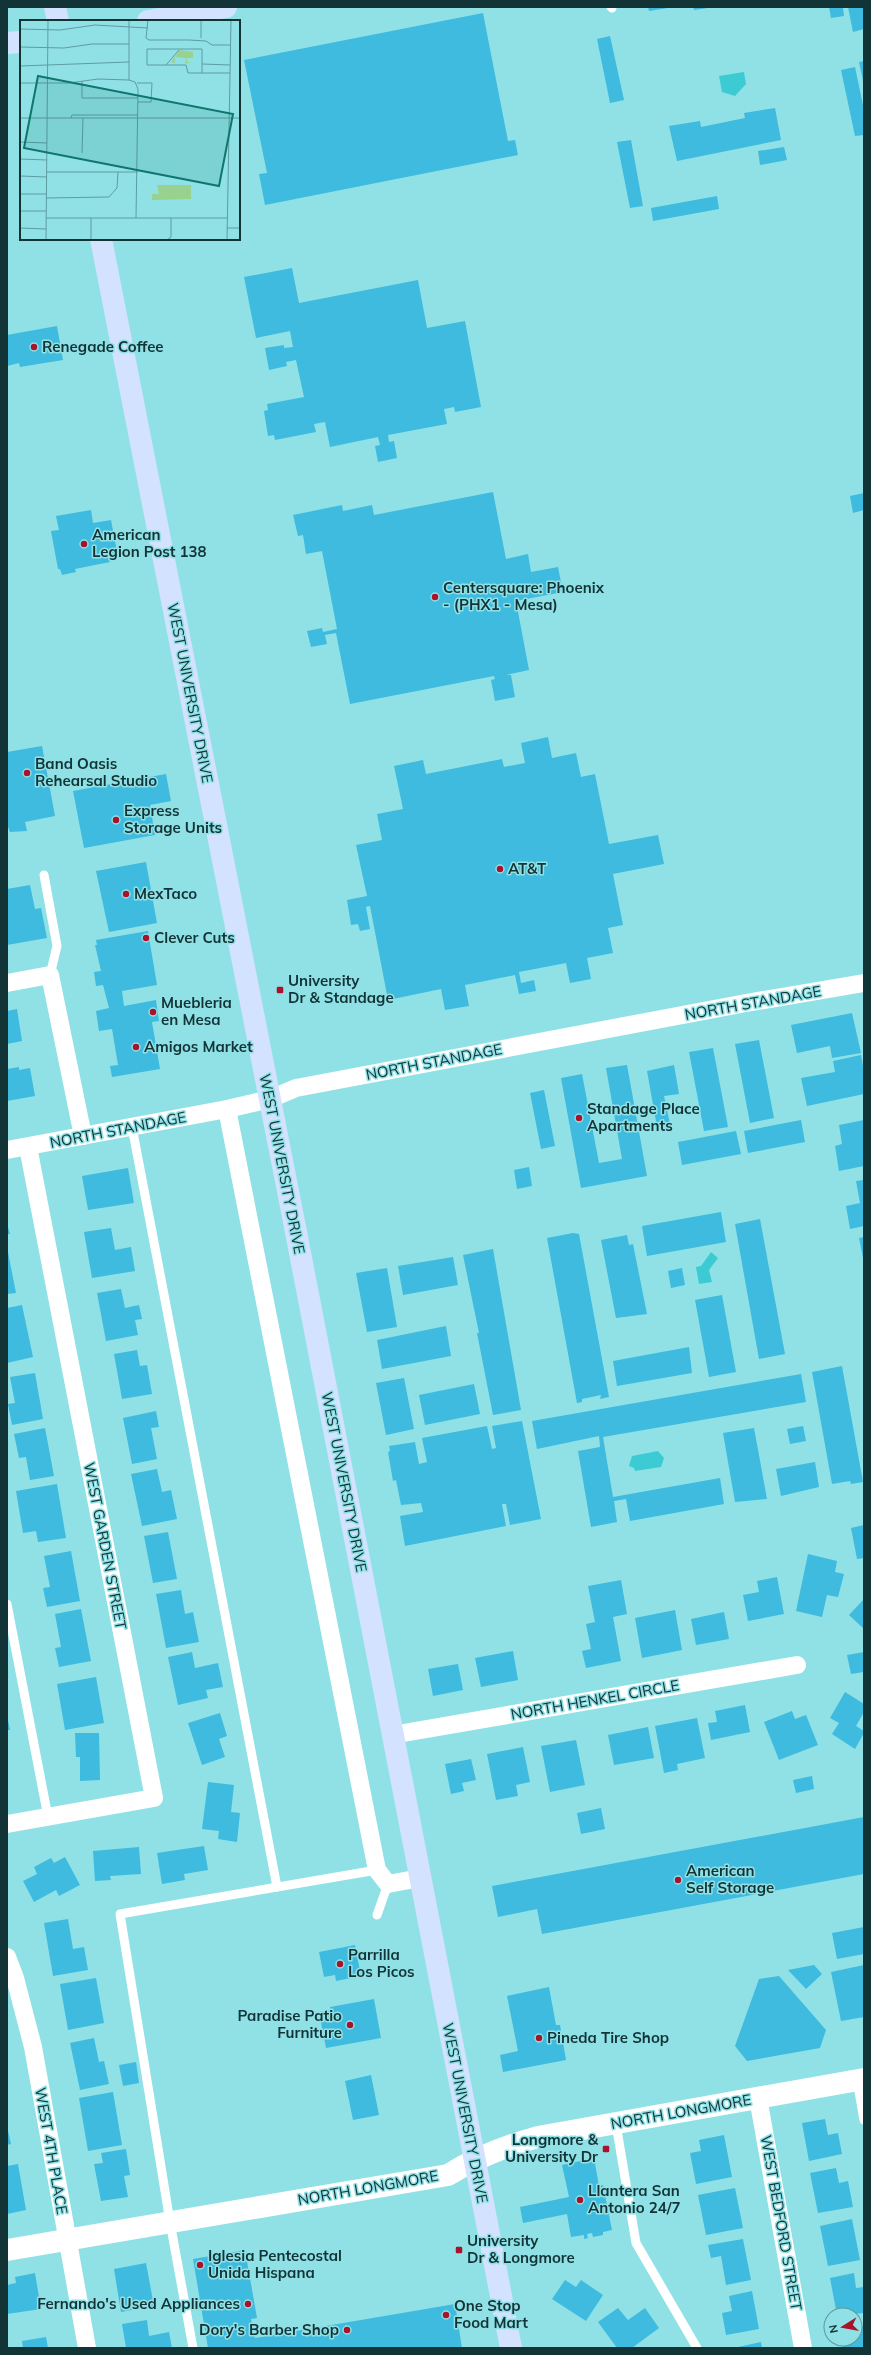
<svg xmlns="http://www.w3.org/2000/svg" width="871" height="2355" font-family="Mulish,sans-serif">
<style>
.water{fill:#3ccbd3}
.building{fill:#3ebbde}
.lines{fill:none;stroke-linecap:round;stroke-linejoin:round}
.service{stroke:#fff;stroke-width:9}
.minor{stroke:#fff;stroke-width:18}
.tertiary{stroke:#fff;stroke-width:22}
.secondary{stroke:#d3e2fe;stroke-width:22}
.poi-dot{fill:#a9122b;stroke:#90e1e6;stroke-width:1.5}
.labels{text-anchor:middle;stroke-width:3;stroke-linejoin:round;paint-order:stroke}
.poi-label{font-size:15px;font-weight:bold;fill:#123437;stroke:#90e1e6;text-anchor:start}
.street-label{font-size:15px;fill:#123437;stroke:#90e1e6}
.inset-road{fill:none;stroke:#5e9ca0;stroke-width:1}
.view{fill:#0f766e;fill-opacity:0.15;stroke:#0f766e;stroke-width:2}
.inset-edge{fill:none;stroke:#123437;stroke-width:2}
</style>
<rect width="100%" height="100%" fill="#90e1e6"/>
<g class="water">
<polygon points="744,72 746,84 735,96 722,92 719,76"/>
<polygon points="711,1252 718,1258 709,1270 712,1282 699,1284 696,1267 701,1266"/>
<polygon points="658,1451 664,1458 661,1467 635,1471 634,1468 629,1466 632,1456"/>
</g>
<g class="building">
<polygon points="648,7 668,7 668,8 649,11"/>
<polygon points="693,7 708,7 708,8 694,10"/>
<polygon points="829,7 843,7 844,16 831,18"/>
<polygon points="848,7 864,7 864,29 853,32"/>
<polygon points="483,13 508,141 515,140 518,155 265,205 259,174 267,173 244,60"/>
<polygon points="610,36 624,100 610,103 597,39"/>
<polygon points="864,61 864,81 863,81 859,62"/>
<polygon points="855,67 864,110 864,135 855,136 841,70"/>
<polygon points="775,108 781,140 677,161 669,126 700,121 701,127 745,118 744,113"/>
<polygon points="631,140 643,206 630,208 617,142"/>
<polygon points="784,147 787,160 760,165 758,151"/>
<polygon points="717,196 719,209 653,221 651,208"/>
<polygon points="292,268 299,303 418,280 427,328 465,321 481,407 455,412 454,407 444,409 447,424 388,435 389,442 394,441 397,458 378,462 375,446 380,445 378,437 330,447 325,422 314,424 316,432 275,440 274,435 268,436 264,411 268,410 267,404 304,397 296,360 286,362 287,366 269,370 265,348 284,345 284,348 293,347 290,331 256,338 244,277"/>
<polygon points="57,326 63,360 20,367 19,363 7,366 7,335"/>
<polygon points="493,492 506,559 528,554 531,572 558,567 563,592 516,601 529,670 506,675 511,675 515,697 495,701 491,680 495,679 494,676 350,704 336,633 325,635 327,644 311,647 307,631 322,628 323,632 337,629 322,551 306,554 303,535 298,536 293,515 342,505 343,511 372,505 374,515"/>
<polygon points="864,493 864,510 853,513 850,496"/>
<polygon points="91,510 93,523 111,520 118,557 109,559 110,562 75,569 76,572 62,575 60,569 58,569 51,531 59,530 56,516"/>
<polygon points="548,737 552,758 576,753 581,777 595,774 609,844 658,835 664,864 613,874 623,925 608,928 613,953 587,958 591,979 570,983 566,963 519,972 521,983 534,980 536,991 519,994 515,975 465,985 469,1006 445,1010 441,989 388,1000 370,906 366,907 370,929 360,931 358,924 351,925 347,900 367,896 356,845 382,840 377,814 403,809 394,766 423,760 426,774 502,759 504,767 525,763 521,743"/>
<polygon points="42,746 55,816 25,822 27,831 10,832 7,824 7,752"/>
<polygon points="166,774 171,801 150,805 155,835 84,848 73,791"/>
<polygon points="146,862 157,923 109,932 96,871"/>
<polygon points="30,885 35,909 41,908 47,938 7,945 7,889"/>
<polygon points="148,931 157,985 122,991 124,1006 156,1000 159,1021 152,1022 160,1069 112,1077 110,1066 118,1065 112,1029 99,1031 96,1011 109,1008 103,985 96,986 94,972 101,971 95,945 97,945 96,940"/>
<polygon points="17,1009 22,1041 7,1044 7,1011"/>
<polygon points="852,1013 861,1053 832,1058 830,1046 797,1053 791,1025"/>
<polygon points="759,1040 774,1118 750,1123 735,1044"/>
<polygon points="713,1048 728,1127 704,1131 689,1052"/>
<polygon points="861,1055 864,1072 864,1094 807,1106 801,1078 835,1072 833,1061"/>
<polygon points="627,1065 647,1176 581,1188 561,1078 582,1074 599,1163 622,1159 606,1068"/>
<polygon points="674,1065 679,1094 664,1096 670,1124 657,1127 647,1071"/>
<polygon points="19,1067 19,1070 30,1068 35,1096 7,1101 7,1069"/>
<polygon points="544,1090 555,1146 541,1149 530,1093"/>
<polygon points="801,1120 805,1142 748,1153 744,1131"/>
<polygon points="864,1120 864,1166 839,1171 835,1146 842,1144 839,1125"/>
<polygon points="736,1131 741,1154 682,1165 678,1142"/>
<polygon points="529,1167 532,1186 517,1189 514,1170"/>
<polygon points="128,1168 134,1203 88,1210 82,1176"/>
<polygon points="864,1180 864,1226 850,1229 846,1206 860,1203 856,1181"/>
<polygon points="721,1212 726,1242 647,1256 642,1226"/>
<polygon points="760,1219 785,1354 759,1359 735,1224"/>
<polygon points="7,1224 10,1234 7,1234"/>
<polygon points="111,1228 115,1250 131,1247 135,1271 92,1278 84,1232"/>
<polygon points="573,1233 579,1234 609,1397 600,1399 601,1395 582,1399 582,1402 577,1403 547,1238"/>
<polygon points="627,1235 629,1245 633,1244 647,1314 616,1318 601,1240"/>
<polygon points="864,1237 864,1258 863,1258 859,1238"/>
<polygon points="7,1247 16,1293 7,1294"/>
<polygon points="493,1249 521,1410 493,1415 477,1333 479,1333 463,1255"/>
<polygon points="453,1257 458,1285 403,1295 398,1266"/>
<polygon points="387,1268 397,1327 367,1332 356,1273"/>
<polygon points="682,1268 685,1285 671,1288 668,1271"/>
<polygon points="121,1289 125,1308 139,1305 142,1319 135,1320 138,1335 106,1341 97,1293"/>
<polygon points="722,1295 736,1372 709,1377 695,1300"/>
<polygon points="22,1305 33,1357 7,1363 7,1308"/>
<polygon points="446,1326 451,1356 382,1369 377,1340"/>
<polygon points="689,1347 692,1373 617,1386 613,1361"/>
<polygon points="137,1350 140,1366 147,1365 152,1394 122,1399 114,1354"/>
<polygon points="842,1366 863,1482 851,1484 850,1481 832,1484 812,1372"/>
<polygon points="35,1373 43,1419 12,1425 8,1404 15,1403 10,1377"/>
<polygon points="801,1374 806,1402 603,1437 613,1497 720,1478 724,1504 630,1521 626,1499 614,1501 617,1522 591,1527 578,1451 600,1447 599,1436 537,1449 532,1421"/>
<polygon points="404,1378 414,1429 386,1435 376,1383"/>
<polygon points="474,1384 480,1414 425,1425 419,1395"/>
<polygon points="156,1411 159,1427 151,1428 157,1459 132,1464 123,1418"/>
<polygon points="522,1421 541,1519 510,1525 506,1504 502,1504 506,1526 405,1546 400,1516 423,1512 421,1503 401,1505 396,1480 393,1481 388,1452 390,1451 389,1446 415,1442 419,1464 427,1462 422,1438 487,1426 492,1449 496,1448 492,1426"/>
<polygon points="803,1426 806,1441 790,1444 787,1429"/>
<polygon points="45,1428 54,1476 30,1480 26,1457 19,1458 14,1434"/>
<polygon points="754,1428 767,1499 735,1502 723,1433"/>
<polygon points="815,1462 819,1487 781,1496 776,1469"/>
<polygon points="157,1469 162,1492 171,1490 177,1519 142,1526 131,1474"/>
<polygon points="57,1484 66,1538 38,1542 36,1531 23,1533 16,1491"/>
<polygon points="864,1525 864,1558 857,1559 851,1528"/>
<polygon points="168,1532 177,1579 153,1583 144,1536"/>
<polygon points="71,1551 80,1601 47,1607 43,1588 50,1587 44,1556"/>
<polygon points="808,1554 837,1561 835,1572 844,1574 838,1597 827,1595 822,1617 796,1611"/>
<polygon points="777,1577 784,1614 748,1621 743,1595 759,1592 757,1581"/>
<polygon points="621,1580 627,1614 613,1617 621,1661 586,1668 582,1651 591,1649 586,1624 595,1622 588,1586"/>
<polygon points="181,1590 185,1614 193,1612 199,1642 166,1648 156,1594"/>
<polygon points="864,1599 864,1629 849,1615"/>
<polygon points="81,1609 91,1661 59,1667 55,1648 61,1647 55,1614"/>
<polygon points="675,1610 682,1650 642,1658 635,1618"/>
<polygon points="724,1612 729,1639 696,1645 691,1619"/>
<polygon points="513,1651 518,1680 481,1687 475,1658"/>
<polygon points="192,1652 195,1668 218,1663 223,1687 206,1690 208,1698 178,1705 168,1657"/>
<polygon points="864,1652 864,1672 851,1674 847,1655"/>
<polygon points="458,1664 463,1690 433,1696 428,1669"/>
<polygon points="96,1677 104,1723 65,1730 57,1684"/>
<polygon points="845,1692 864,1704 864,1712 856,1726 864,1731 864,1733 855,1749 832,1734 839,1723 830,1718"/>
<polygon points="745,1705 750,1732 711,1740 708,1723 717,1722 715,1711"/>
<polygon points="792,1711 795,1719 806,1715 818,1745 779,1760 764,1722"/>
<polygon points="220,1713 227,1736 219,1739 225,1757 202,1765 188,1723"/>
<polygon points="7,1715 10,1730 7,1730"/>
<polygon points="697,1718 705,1758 677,1764 678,1770 664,1773 655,1726"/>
<polygon points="648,1727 654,1758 614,1765 608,1735"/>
<polygon points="75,1733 99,1733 100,1780 80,1781 80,1757 76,1757"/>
<polygon points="576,1740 585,1785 550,1792 541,1746"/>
<polygon points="523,1747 530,1782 516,1785 518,1796 496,1800 487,1754"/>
<polygon points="471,1759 476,1780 462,1783 464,1791 451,1794 445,1764"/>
<polygon points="812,1776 814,1789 796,1793 793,1780"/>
<polygon points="208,1782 234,1785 231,1812 240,1813 237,1842 218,1839 219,1831 202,1829"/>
<polygon points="601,1808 605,1829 581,1834 577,1813"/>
<polygon points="864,1817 864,1874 542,1934 537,1909 498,1917 492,1886"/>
<polygon points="204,1846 208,1870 184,1874 185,1880 162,1884 157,1853"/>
<polygon points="139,1847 141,1874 110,1876 111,1880 95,1881 93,1851"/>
<polygon points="65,1857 80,1885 59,1896 56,1890 34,1902 23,1881 37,1874 34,1867 51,1858 54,1863"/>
<polygon points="68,1919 73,1949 84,1947 88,1970 53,1976 44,1923"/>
<polygon points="864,1927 864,1954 837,1959 832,1933"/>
<polygon points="355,1945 361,1976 336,1981 335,1975 324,1977 319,1952"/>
<polygon points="814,1965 822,1974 806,1989 788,1970"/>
<polygon points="864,1965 864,2017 841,2021 831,1972"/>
<polygon points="779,1976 826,2030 820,2048 747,2061 735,2046 759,1979"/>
<polygon points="96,1978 104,2023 68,2030 60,1984"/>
<polygon points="549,1987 556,2025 560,2025 566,2060 503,2072 500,2055 518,2051 507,1996"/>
<polygon points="374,1999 381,2038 326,2048 319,2012 330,2010 330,2007"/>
<polygon points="94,2038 99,2062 104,2061 109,2084 80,2090 70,2043"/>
<polygon points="136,2062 139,2083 123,2086 119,2065"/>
<polygon points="371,2075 379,2115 353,2120 345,2081"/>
<polygon points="113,2092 122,2145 88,2151 79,2098"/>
<polygon points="825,2119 828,2135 838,2133 842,2154 809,2161 802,2123"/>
<polygon points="7,2126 11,2144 7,2145"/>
<polygon points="724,2135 732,2177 696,2184 690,2153 701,2151 699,2140"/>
<polygon points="126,2149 130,2175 124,2176 128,2197 101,2201 94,2164 103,2163 101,2153"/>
<polygon points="594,2158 599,2186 603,2185 612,2230 603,2232 603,2235 593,2237 592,2233 587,2234 588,2238 584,2239 584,2235 571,2237 567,2214 523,2223 520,2207 569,2197 562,2165"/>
<polygon points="18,2164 26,2210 7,2214 7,2166"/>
<polygon points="836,2168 839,2183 848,2181 853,2207 818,2213 810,2173"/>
<polygon points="735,2188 743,2228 706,2235 698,2195"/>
<polygon points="852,2219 860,2260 828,2266 820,2226"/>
<polygon points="743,2239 751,2280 726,2285 721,2256 711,2258 708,2245"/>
<polygon points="245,2250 257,2318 251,2319 255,2338 455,2304 462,2348 208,2348 193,2259"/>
<polygon points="146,2263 154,2306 121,2312 114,2269"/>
<polygon points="35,2273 41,2309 7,2314 7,2285 16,2283 15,2277"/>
<polygon points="854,2273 856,2288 864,2287 864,2313 837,2315 830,2278"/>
<polygon points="565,2280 576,2287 581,2280 603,2295 586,2321 552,2299"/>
<polygon points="752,2291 759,2329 726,2335 722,2313 732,2311 729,2296"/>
<polygon points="618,2308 628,2320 645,2308 659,2328 632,2348 617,2348 598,2322"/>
<polygon points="147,2320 149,2336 169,2332 172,2348 126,2348 122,2324"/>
<polygon points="864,2326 864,2348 843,2348 841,2339 855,2339 855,2328"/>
<polygon points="46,2337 48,2348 23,2348 22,2341"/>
<polygon points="761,2342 762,2348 738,2348 738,2347"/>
</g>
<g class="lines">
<g class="service">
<polyline points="611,7 612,8"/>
<polyline points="44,875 57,946 50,975"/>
<polyline points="132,1127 277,1887"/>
<polyline points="7,1604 48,1817"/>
<polyline points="377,1915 388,1884"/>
<polyline points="857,2080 864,2120"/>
<polyline points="616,2124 636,2243 697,2348"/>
<polyline points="193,2348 170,2222 120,1914 377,1870"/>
</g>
<g class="minor">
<polyline points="7,983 50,975 83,1136"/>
<polyline points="227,1109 377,1870 388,1884 420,1878"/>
<polyline points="7,1150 227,1109 270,1099 296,1088 746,1003 864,983"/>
<polyline points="392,1735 797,1665"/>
<polyline points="7,1824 154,1798 28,1147"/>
<polyline points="7,1957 15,1978 33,2047 87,2348"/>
<polyline points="758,2098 803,2348"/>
</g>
<path class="tertiary" d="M7 2250 448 2175C477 2157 505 2146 538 2137L864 2079"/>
<g class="secondary">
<polyline points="55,7 58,21"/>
<polyline points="148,21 226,7"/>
<polyline points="7,43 21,42"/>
<polyline points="101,239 296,1232 511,2348"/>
</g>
</g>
<g class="poi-dot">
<circle cx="34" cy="347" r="4"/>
<circle cx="84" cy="544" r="4"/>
<circle cx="435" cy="597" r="4"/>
<circle cx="27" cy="773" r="4"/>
<circle cx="116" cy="820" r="4"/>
<circle cx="500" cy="869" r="4"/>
<circle cx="126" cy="894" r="4"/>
<circle cx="146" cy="938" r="4"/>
<rect x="276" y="986" width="8" height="8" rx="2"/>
<circle cx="153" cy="1012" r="4"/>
<circle cx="136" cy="1047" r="4"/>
<circle cx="579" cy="1118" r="4"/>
<circle cx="678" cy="1880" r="4"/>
<circle cx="340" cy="1964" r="4"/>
<circle cx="350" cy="2025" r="4"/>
<circle cx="539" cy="2038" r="4"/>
<rect x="602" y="2145" width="8" height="8" rx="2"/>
<circle cx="580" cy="2200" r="4"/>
<rect x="455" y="2246" width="8" height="8" rx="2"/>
<circle cx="200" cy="2265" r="4"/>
<circle cx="248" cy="2304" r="4"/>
<circle cx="446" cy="2315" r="4"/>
<circle cx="347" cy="2330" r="4"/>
</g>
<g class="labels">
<g class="poi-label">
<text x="42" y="352">Renegade Coffee</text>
<text x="92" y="540">American<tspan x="92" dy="17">Legion Post 138</tspan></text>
<text x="443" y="593">Centersquare: Phoenix<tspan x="443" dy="17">- (PHX1 - Mesa)</tspan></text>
<text x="35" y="769">Band Oasis<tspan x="35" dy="17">Rehearsal Studio</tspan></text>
<text x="124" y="816">Express<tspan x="124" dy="17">Storage Units</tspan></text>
<text x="508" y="874">AT&amp;T</text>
<text x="134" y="899">MexTaco</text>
<text x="154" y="943">Clever Cuts</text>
<text x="288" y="986">University<tspan x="288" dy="17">Dr &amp; Standage</tspan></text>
<text x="161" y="1008">Muebleria<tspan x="161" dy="17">en Mesa</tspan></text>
<text x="144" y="1052">Amigos Market</text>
<text x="587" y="1114">Standage Place<tspan x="587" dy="17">Apartments</tspan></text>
<text x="686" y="1876">American<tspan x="686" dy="17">Self Storage</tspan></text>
<text x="348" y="1960">Parrilla<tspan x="348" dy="17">Los Picos</tspan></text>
<text x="342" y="2021" text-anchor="end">Paradise Patio<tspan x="342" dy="17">Furniture</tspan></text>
<text x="547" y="2043">Pineda Tire Shop</text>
<text x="598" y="2145" text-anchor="end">Longmore &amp;<tspan x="598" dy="17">University Dr</tspan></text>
<text x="588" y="2196">Llantera San<tspan x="588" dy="17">Antonio 24/7</tspan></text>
<text x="467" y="2246">University<tspan x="467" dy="17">Dr &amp; Longmore</tspan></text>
<text x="208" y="2261">Iglesia Pentecostal<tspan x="208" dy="17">Unida Hispana</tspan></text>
<text x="240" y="2309" text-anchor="end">Fernando's Used Appliances</text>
<text x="454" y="2311">One Stop<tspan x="454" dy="17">Food Mart</tspan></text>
<text x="339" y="2335" text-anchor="end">Dory's Barber Shop</text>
</g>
<g class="street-label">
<text transform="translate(190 693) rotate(79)" y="5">WEST UNIVERSITY DRIVE</text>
<text transform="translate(753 1003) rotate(-10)" y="5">NORTH STANDAGE</text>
<text transform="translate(434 1062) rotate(-11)" y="5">NORTH STANDAGE</text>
<text transform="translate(118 1130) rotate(-11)" y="5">NORTH STANDAGE</text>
<text transform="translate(282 1164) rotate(79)" y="5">WEST UNIVERSITY DRIVE</text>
<text transform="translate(344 1482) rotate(79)" y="5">WEST UNIVERSITY DRIVE</text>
<text transform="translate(105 1546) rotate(79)" y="5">WEST GARDEN STREET</text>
<text transform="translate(595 1700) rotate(-10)" y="5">NORTH HENKEL CIRCLE</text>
<text transform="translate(681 2112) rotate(-10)" y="5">NORTH LONGMORE</text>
<text transform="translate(465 2113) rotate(79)" y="5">WEST UNIVERSITY DRIVE</text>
<text transform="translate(51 2151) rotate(80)" y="5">WEST 4TH PLACE</text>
<text transform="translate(368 2188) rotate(-10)" y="5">NORTH LONGMORE</text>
<text transform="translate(781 2223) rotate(80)" y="5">WEST BEDFORD STREET</text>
</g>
</g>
<g transform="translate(20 20)">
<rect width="220" height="220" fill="#90e1e6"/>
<path d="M160 30 173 32V38H167V42H172L165 44 166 38 155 37V43L151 42ZM137 165H171V179L132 180V174H139Z" fill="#99d28f"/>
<path class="inset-road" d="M109 0V60L115 62 118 69 116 198M128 0 126 18 129 20H169L186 21 192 25H210M0 9 40 10 75 5 128 8M181 18V0M0 27 44 28 72 24H109M182 44 210 45M146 45 159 30M0 46 109 42M182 53V29H127V45H166L168 53H210M62 61V78H118M0 63H49L78 59 109 60M117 63H132L131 82H118M0 98H220M51 98 52 95H118M0 122 27 123M62 133 63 98M0 139 27 140M27 152H118M0 156 27 157M0 174H26M26 178 89 177 97 168 98 152M0 191H26M26 198H208M71 198V220M0 208 26 209M207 208H220M26 220 28 0M147 220 151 217V198M207 220 211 0"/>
<path class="view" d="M18 56 213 94 199 166 4 128Z"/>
<rect width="220" height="220" class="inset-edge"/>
</g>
<rect width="871" height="2355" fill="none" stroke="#123437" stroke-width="16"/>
<g transform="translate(843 2327) rotate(259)"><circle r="19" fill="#90e1e6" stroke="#5e9ca0"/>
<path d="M0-3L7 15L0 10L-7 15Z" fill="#a9122b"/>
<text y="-6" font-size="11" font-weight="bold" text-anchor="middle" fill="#123437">N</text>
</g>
</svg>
